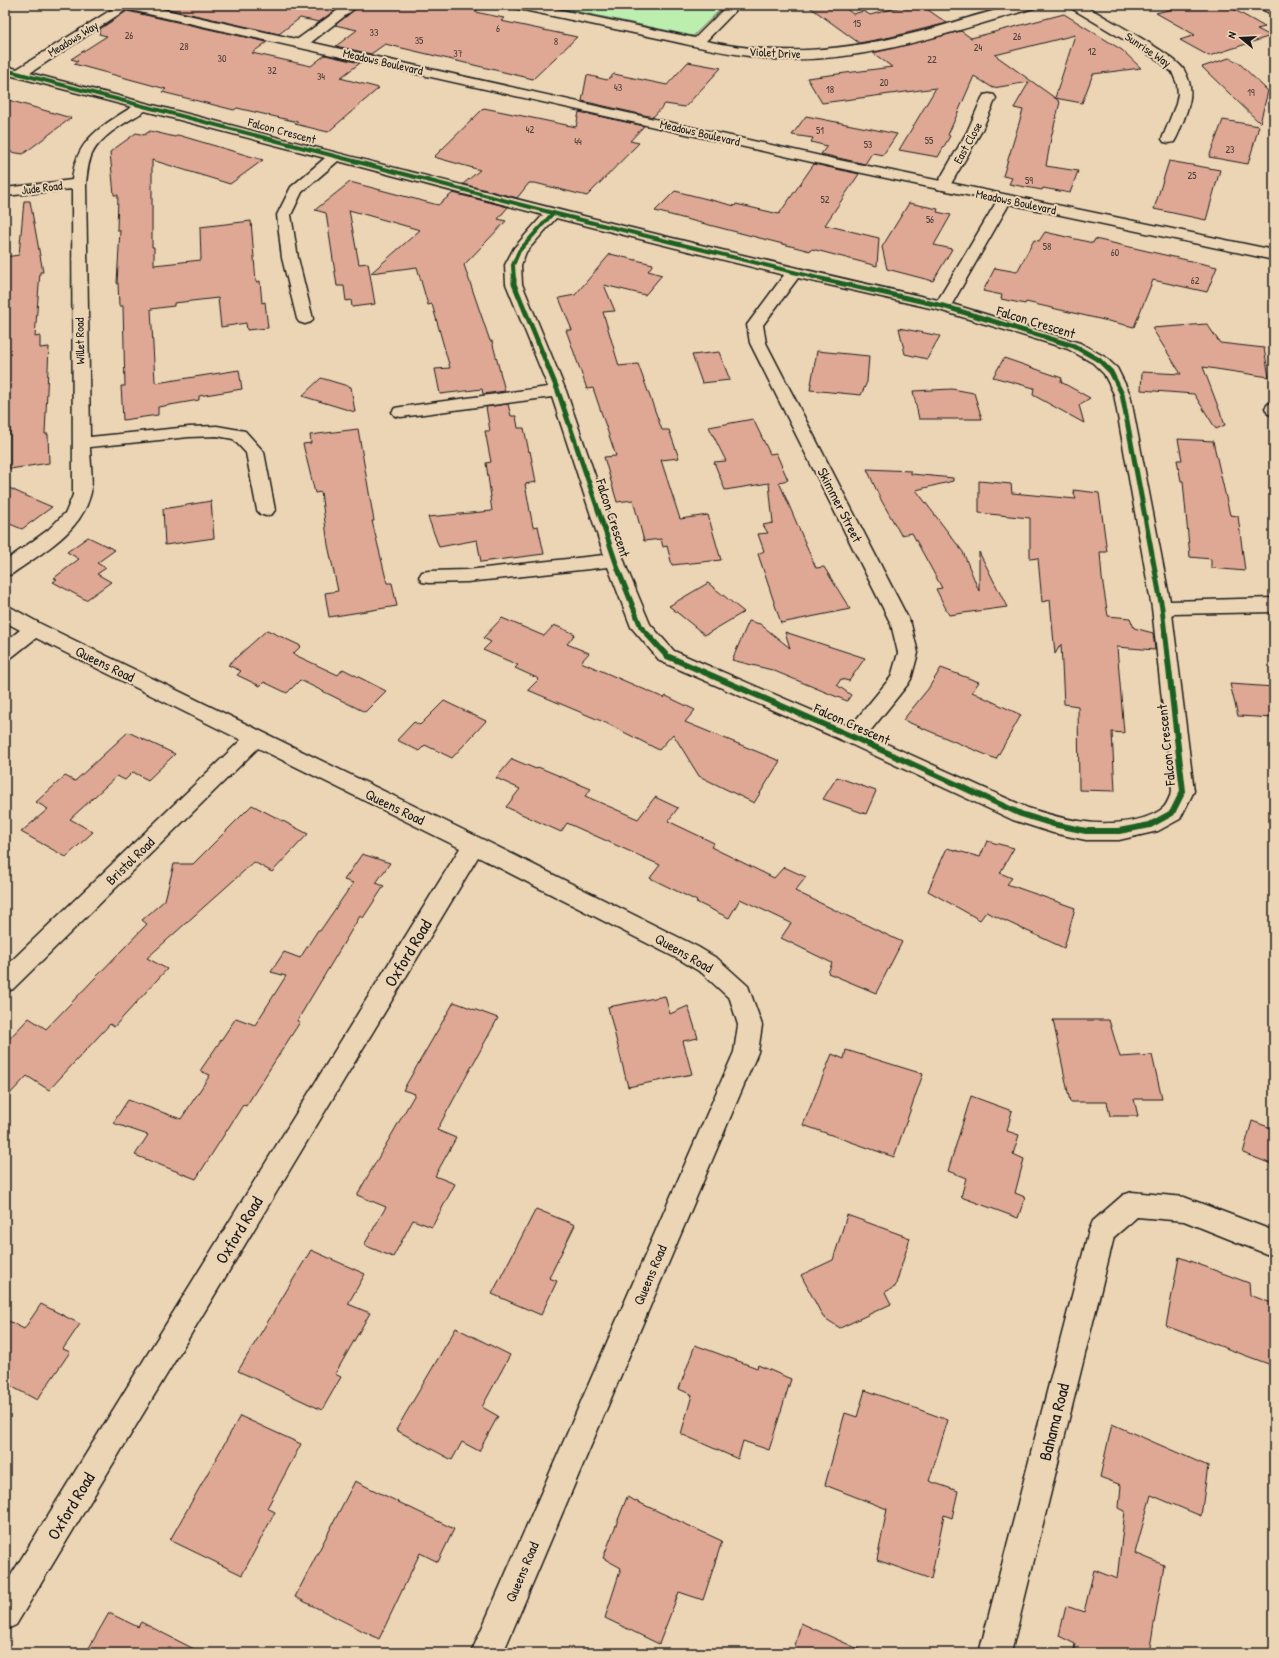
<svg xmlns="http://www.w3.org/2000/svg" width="1279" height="1658" font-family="'Patrick Hand',sans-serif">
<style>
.green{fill:#bbeeaf;stroke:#6c8566}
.building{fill:#dfa895;stroke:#1c1c1c;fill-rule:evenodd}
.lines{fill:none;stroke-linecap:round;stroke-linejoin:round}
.street-casing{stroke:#1c1c1c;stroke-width:3}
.secondary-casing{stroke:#1c1c1c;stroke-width:3}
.street{fill:#ecd5b5;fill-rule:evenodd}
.secondary{fill:#ecd5b5;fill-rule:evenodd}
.cycleway-far2-casing{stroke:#ecd5b5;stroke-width:5.5}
.cycleway-far1-casing{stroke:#ecd5b5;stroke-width:7}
.cycleway-casing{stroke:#ecd5b5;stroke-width:8}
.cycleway-far2{stroke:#1b5e20;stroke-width:4}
.cycleway-far1{stroke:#1b5e20;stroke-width:5}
.cycleway{stroke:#1b5e20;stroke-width:6}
.labels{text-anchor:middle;stroke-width:4;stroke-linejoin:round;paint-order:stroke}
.far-number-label{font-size:10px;fill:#4d3f3a}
.far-street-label{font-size:12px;fill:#1c1c1c;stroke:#ecd5b5}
.street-label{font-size:14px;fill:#1c1c1c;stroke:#ecd5b5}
.near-street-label{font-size:17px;fill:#1c1c1c;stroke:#ecd5b5}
</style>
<rect width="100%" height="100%" fill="#ecd5b5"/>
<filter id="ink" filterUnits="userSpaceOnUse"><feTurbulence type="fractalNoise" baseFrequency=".025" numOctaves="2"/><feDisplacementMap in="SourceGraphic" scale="8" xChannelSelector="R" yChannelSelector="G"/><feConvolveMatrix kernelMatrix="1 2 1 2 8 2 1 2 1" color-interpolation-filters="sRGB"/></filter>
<g filter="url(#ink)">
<polygon class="green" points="547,5 725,5 693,36"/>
<g class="building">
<polygon points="150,5 342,5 319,22 300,18 279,34"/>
<polygon points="360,5 450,5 478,10 475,12 504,18 501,21 577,37 533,79 385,44 371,54 336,46 357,30 335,25"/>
<polygon points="807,5 841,5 853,14 864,11 870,15 903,6 907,9 921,5 947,23 891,37 859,43"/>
<polygon points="1188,5 1226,5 1265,27 1257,29 1271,36 1209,56 1180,40 1195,35 1156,13"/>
<polygon points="127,11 267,42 252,53 311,66 325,55 360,63 340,78 379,88 328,132 295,124 298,122 237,108 234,110 162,92 166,89 74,64 78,61 71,59 107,36 99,34 100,29"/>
<path d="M1064 14 1122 50 1141 68 1093 74 1082 103 1055 98 1060 102 1051 138 1046 166 1078 171 1070 193 1043 188 1042 190 1009 184 1012 178 1003 176 1023 110 1014 108 1029 82 993 88 974 76 948 135 950 136 938 157 899 150 936 88 822 103 807 78 892 67 873 53 961 31 971 38ZM1075 35 1055 98 995 55Z"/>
<polygon points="1229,58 1238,62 1268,91 1260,123 1202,67"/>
<polygon points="688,62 721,68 685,107 665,104 653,117 582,101 587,75 607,80 614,74 667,85"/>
<polygon points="5,99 71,118 23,154 5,151"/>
<polygon points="484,108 576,127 579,112 644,126 630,141 639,143 587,196 535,183 529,183 517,198 463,184 480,170 434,157"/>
<polygon points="806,116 897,134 883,155 872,153 865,164 821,154 827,146 811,142 813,138 792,135"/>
<polygon points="1223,120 1259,126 1248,164 1209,157"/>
<polygon points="150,131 175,137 178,135 263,160 230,184 152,160 152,247 154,247 154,265 201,260 200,227 251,221 256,282 260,281 262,303 265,302 268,328 247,330 246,323 221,327 218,298 174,303 174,306 151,309 155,381 156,383 239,370 242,389 199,396 199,400 158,407 158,415 123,420 121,386 125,386 123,306 119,306 118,283 117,283 120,230 117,230 118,195 114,195 110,152 136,133 144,135"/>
<polygon points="1169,161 1220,170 1206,220 1154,209"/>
<polygon points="814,164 859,174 825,225 879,238 877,266 812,249 810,251 655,211 675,191 735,206 736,204 779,214"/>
<polygon points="350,182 438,205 453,193 508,207 498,219 506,221 464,265 490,341 492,341 505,391 483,394 482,389 440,394 435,369 450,368 432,304 428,305 417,267 371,273 420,230 349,210 359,264 368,263 375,304 352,307 351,300 346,301 344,286 337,286 326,213 315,210"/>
<polygon points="24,201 30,201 43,272 40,272 35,337 40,336 40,348 49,347 45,434 48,434 49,463 10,469 10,427 8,428 8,415 5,416 5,312 8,278 5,279 5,257 19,255"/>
<polygon points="909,203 938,209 937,212 951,215 934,245 952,249 933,281 887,269 882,247"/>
<polygon points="1045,232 1093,243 1095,239 1217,267 1207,292 1153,280 1134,327 1026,302 1025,304 1001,299 1002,295 983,291 995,268 1017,272 1034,240 1039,241"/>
<polygon points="610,254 653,264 648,271 662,275 645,295 604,285 615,311 603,312 619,366 638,364 662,430 669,430 679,458 661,460 680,519 708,515 721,560 672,565 667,546 663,547 661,539 644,541 633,500 617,502 604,457 616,456 593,388 587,389 566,330 572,330 559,298 575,295"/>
<polygon points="1207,324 1220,343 1264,348 1269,377 1203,367 1225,425 1216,429 1194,394 1141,390 1142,372 1181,374 1152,328"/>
<polygon points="899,328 940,336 927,359 905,354"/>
<polygon points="817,351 869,356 867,382 861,395 810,390"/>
<polygon points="719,352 730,380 702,383 692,355"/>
<polygon points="1004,358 1062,378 1061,382 1090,398 1079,405 1084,423 1033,395 1034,388 993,377"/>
<polygon points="321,378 351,387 355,412 302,396"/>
<polygon points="952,389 974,393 982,419 919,419 913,391"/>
<polygon points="508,404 511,416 516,416 518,428 524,428 529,452 530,451 536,482 525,484 533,527 538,526 544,554 481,562 477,540 439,547 428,517 492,511 490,497 491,497 486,463 491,462 485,431 490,431 486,407"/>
<polygon points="753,419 770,454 776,453 788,480 779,482 816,568 824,567 850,609 781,623 758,554 764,551 758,534 768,533 763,525 773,523 769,483 725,490 714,462 726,461 709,427"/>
<polygon points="358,429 374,521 372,521 387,583 392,583 397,606 329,617 325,593 338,591 328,545 321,492 315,493 303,444 311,443 310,435"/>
<polygon points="1178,439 1213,441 1230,515 1238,516 1245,571 1211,568 1211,559 1190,557 1183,481 1181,481 1177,460 1182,460"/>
<polygon points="867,469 911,471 911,474 953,478 953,481 916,490 963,552 979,591 979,552 1007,607 949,615 936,589 942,588 912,533 901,535 880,498"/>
<polygon points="979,481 1011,484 1012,493 1076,499 1073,490 1099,493 1107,552 1100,552 1102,578 1108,616 1130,618 1134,628 1153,633 1155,650 1117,647 1124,733 1112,732 1115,791 1079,790 1078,706 1064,704 1061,644 1055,654 1050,600 1042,602 1038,558 1030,559 1030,518 979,513"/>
<polygon points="5,486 24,495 52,507 22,529 5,522"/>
<polygon points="211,501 214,538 165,545 163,509"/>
<polygon points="88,537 115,550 97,563 106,568 97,574 111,582 86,600 53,582 57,579 54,578 79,559 67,552"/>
<polygon points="708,583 744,612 705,635 669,606"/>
<polygon points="502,618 544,636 554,625 575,634 567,644 589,653 581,662 664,698 666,696 695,710 685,722 780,761 754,803 699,776 673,734 659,750 606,723 528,690 539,679 515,668 518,665 483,650 491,642 483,638"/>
<polygon points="749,621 760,624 790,648 785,632 865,658 849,681 841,679 837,685 851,695 847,701 772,670 732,660"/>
<polygon points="267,630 301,646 293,654 338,675 343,669 386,691 365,712 300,680 287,693 264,682 260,686 237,675 241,671 228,665"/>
<polygon points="941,668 979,682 972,692 1021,715 996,759 903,720 928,689"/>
<polygon points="1230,684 1274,687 1274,718 1238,716"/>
<polygon points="444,701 486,721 452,758 425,745 419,751 397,740 414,722 420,725"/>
<polygon points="128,732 175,754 148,780 133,772 125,780 117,776 70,819 93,832 66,857 21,832 48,809 36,802 65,776 75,781"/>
<polygon points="512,759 536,769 538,767 591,789 585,796 638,819 655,797 678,808 668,821 714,843 711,847 774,878 784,867 806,877 795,891 902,942 876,993 828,973 832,963 781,938 791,923 740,899 729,918 696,902 697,901 650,878 660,865 567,823 561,832 506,807 520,789 496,778"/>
<polygon points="837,777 876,791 866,814 823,799"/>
<polygon points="252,805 308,834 272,872 254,862 147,958 167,969 114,1027 110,1024 49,1090 27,1076 5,1099 5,1043 29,1018 46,1029 147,924 142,920 165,900 174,864 193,864"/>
<polygon points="987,841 1014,848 1000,873 1012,878 1007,884 1075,908 1064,948 986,912 980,920 928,891 947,848 980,857"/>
<polygon points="362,854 390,863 376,883 384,886 363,918 360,916 297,1021 300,1022 246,1106 243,1105 196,1179 135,1155 148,1135 113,1123 128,1100 181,1119 210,1075 200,1071 236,1018 255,1025 286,976 271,972 284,952 300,958 318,930 320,931 353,883 344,880"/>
<polygon points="665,996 670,1014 688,1006 698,1038 683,1041 692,1074 628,1087 608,1007"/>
<polygon points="454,1002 498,1018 437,1130 456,1138 435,1176 455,1184 432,1227 413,1220 393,1257 364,1245 386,1207 357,1195 415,1094 403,1090"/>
<polygon points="1053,1020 1109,1020 1120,1057 1152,1055 1162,1099 1134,1099 1138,1116 1110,1116 1107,1102 1070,1102"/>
<polygon points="846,1050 923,1074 894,1157 803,1125 832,1054 844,1059"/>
<polygon points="971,1096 1012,1111 1007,1131 1019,1135 1013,1154 1024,1159 1015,1193 1025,1197 1018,1218 961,1197 966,1178 948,1171"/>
<polygon points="1252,1121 1274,1129 1274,1165 1243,1153"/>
<polygon points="536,1209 575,1225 549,1278 557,1281 541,1315 492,1294"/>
<polygon points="847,1215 910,1238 895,1287 885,1292 891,1304 840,1328 823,1317 801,1275 833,1260"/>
<polygon points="311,1250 365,1274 348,1304 370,1313 335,1374 341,1377 322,1410 238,1371"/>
<polygon points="1179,1257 1249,1283 1250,1295 1274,1304 1274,1366 1166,1326"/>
<polygon points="41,1304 80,1324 63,1349 70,1352 37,1400 5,1383 5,1319 24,1329"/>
<polygon points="456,1328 510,1355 482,1407 498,1416 479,1451 462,1442 452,1460 396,1430"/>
<polygon points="695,1345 757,1368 758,1365 791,1379 769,1450 743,1441 738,1459 681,1434 692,1395 679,1389"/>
<polygon points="865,1390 948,1420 929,1481 958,1491 952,1518 944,1515 931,1579 877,1560 887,1509 825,1485 845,1413 857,1417"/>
<polygon points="240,1416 301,1444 267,1508 275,1512 242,1575 170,1540"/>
<polygon points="1112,1424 1208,1466 1201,1516 1151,1495 1135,1553 1164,1565 1149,1653 1073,1653 1075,1644 1059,1636 1066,1606 1084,1612 1094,1570 1117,1579 1125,1511 1119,1508 1121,1485 1100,1477"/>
<polygon points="355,1481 454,1529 438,1562 420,1553 379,1639 295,1597"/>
<polygon points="627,1497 722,1541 703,1600 679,1592 659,1644 605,1618 621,1568 603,1558"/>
<polygon points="109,1613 138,1627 141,1622 202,1653 86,1653"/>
<polygon points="801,1623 867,1653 793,1653"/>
</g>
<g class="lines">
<g class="street-casing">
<g id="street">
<path d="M119 5H133L30 73C332 151 634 233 938 300L998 199 1000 196 1005 195 1010 196 1012 199 952 304 1080 343 1105 357 1117 368 1130 394 1170 601 1274 598V612L1172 614 1194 791 1180 819 1158 831 1119 840H1086L1053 833 1013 820 846 742 660 661 631 627 608 567 467 582 429 583 422 582 419 577 422 572 429 571 467 570 604 555 552 397 401 417 395 416 392 412 395 408 401 407 548 387 506 284 505 265 514 248 543 215 338 161 302 192 291 215 298 258 313 319 311 322 305 324 299 322 297 319 282 258 277 215 291 187 325 158 145 111C127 122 102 134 92 154 88 163 87 174 86 184L90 437 189 427 217 426 245 431 264 452 275 510 272 514 266 516 260 514 257 510 246 453 233 439 217 436 189 437 90 447C90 460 94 486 90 496 80 533 41 553 12 574L5 576V561L48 530 66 512 73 495 72 189 5 196V188L72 180C76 140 100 127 132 107L5 74V66L17 69ZM556 218 784 275 747 325 750 343 891 624 898 653 891 677 850 727 674 651 650 624 627 569 566 391 522 284 521 265 526 252ZM798 278 939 310 1068 349 1093 363 1104 374 1114 394 1152 608 1172 791C1170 796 1167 804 1164 807 1147 823 1107 825 1086 822 1066 820 1047 814 1028 808L867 735 908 684 911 679 918 653 911 624 766 343 763 325Z"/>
<polygon points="345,5 359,5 305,47 295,47 294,44 295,41"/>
<path d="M513 5H537L695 38 728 5H741L706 41C782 57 844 51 919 32 957 23 997 5 1036 5L1034 8C951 32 863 64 774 59 738 56 702 48 667 40 618 30 568 19 519 9L515 8Z"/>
<path d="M1069 5H1084C1103 17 1175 54 1184 70 1195 89 1190 103 1183 122 1180 129 1178 136 1174 142L1169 143 1164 142 1162 139 1176 104 1178 94 1177 84 1172 72 1158 60 1071 8Z"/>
<polygon points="1257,5 1274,6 1274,15 1259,8"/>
<polygon points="989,94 994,95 996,98 981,132 948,189 943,190 938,189 936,186 967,132 982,98 984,95"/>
<polygon points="1274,403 1274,415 1268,414 1265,408 1268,404"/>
<polygon points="5,606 12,608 41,624 482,839 698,947 718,959 748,986 762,1025 758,1052 503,1653 471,1653 734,1052 738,1025 730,999 702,973 682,961 478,857 16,1625 5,1630 5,1585 460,848 258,748 13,989 5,992 5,967 241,740 36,638 12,657 5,659 5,642 20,630 5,622"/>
<polygon points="1132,1192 1184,1197 1274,1231 1274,1257 1184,1221 1137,1217 1114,1237 1011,1653 979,1653 1089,1230 1093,1221 1123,1195"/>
</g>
</g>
<g class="secondary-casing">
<polygon id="secondary" points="120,5 143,5 834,159 1274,250 1274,260 834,167 126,9 122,8"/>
</g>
<use href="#street" class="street"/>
<use href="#secondary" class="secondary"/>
<g class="cycleway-far2-casing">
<g id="cycleway-far2">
<polyline points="5,70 553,213"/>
<polyline points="553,213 826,280"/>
<polyline points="514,280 513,265 519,251 553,213"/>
</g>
</g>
<g class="cycleway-far1-casing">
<g id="cycleway-far1">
<polyline points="514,279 514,284 558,391 618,569 641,627 648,635"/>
<polyline points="821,279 943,306 1074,346 1099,360 1111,372 1122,394 1162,608 1165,635"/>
</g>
</g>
<g class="cycleway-casing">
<polyline id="cycleway" points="647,634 667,656 853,737 1021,814 1053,824 1086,831 1119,831 1150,825 1172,813 1183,791 1165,634"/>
</g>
<use href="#cycleway-far2" class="cycleway-far2"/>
<use href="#cycleway-far1" class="cycleway-far1"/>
<use href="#cycleway" class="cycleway"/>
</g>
</g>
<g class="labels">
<g class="far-number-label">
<text x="857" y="27">15</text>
<text x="498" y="32">6</text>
<text x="374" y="36">33</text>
<text x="129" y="39">26</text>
<text x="1017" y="40">26</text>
<text x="419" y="44">35</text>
<text x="556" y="45">8</text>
<text x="184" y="50">28</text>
<text x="978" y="51">24</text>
<text x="1092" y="55">12</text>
<text x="458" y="57">37</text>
<text x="222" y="62">30</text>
<text x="932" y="63">22</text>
<text x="272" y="74">32</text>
<text x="321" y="80">34</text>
<text x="884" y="86">20</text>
<text x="618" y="91">43</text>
<text x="830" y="93">18</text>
<text x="1251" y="96">19</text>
<text x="530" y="133">42</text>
<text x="820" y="134">51</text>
<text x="929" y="144">55</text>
<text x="578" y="145">44</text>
<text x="868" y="148">53</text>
<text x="1230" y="153">23</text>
<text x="1192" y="179">25</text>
<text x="1029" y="184">59</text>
<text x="825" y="203">52</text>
<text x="930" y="223">56</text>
<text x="1047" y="250">58</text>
<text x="1115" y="256">60</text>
<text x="1195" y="284">62</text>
</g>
<g class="far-street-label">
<text transform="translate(73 39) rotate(-32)" y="4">Meadows Way</text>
<text transform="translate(1148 50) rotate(34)" y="4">Sunrise Way</text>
<text transform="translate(775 53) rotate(3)" y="4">Violet Drive</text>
<text transform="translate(383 62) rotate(13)" y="4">Meadows Boulevard</text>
<text transform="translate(282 131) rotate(15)" y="4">Falcon Crescent</text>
<text transform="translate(700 133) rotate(13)" y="4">Meadows Boulevard</text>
<text transform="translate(968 143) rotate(-61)" y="4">East Close</text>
<text transform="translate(42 188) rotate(-7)" y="4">Jude Road</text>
<text transform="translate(1016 202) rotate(12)" y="4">Meadows Boulevard</text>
<text transform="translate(80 341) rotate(-91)" y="4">Willet Road</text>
</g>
<g class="street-label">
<text transform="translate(1036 322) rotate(17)" y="5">Falcon Crescent</text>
<text transform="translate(840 505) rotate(63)" y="5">Skimmer Street</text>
<text transform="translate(613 518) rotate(72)" y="5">Falcon Crescent</text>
<text transform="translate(105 664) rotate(26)" y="5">Queens Road</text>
<text transform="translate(852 724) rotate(24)" y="5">Falcon Crescent</text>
<text transform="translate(1166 745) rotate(-96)" y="5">Falcon Crescent</text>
<text transform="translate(395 807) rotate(26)" y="5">Queens Road</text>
<text transform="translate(130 861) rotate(-44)" y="5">Bristol Road</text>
<text transform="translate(684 953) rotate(30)" y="5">Queens Road</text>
<text transform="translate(650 1275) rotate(-67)" y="5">Queens Road</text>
<text transform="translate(522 1572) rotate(-67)" y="5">Queens Road</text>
</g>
<g class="near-street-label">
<text transform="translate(408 953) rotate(-59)" y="6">Oxford Road</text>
<text transform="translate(239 1230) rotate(-59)" y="6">Oxford Road</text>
<text transform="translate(1054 1422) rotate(-76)" y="6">Bahama Road</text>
<text transform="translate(71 1506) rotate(-59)" y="6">Oxford Road</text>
</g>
</g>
<rect width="1279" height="1658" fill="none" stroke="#ecd5b5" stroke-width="20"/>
<rect x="10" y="10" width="1259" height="1638" fill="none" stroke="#1c1c1c" stroke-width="1.5" filter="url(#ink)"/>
<g transform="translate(1241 38) rotate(288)" stroke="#ecd5b5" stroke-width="3" paint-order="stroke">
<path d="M0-3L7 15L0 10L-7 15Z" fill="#1c1c1c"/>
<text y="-6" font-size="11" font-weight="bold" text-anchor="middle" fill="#1c1c1c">N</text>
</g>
</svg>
